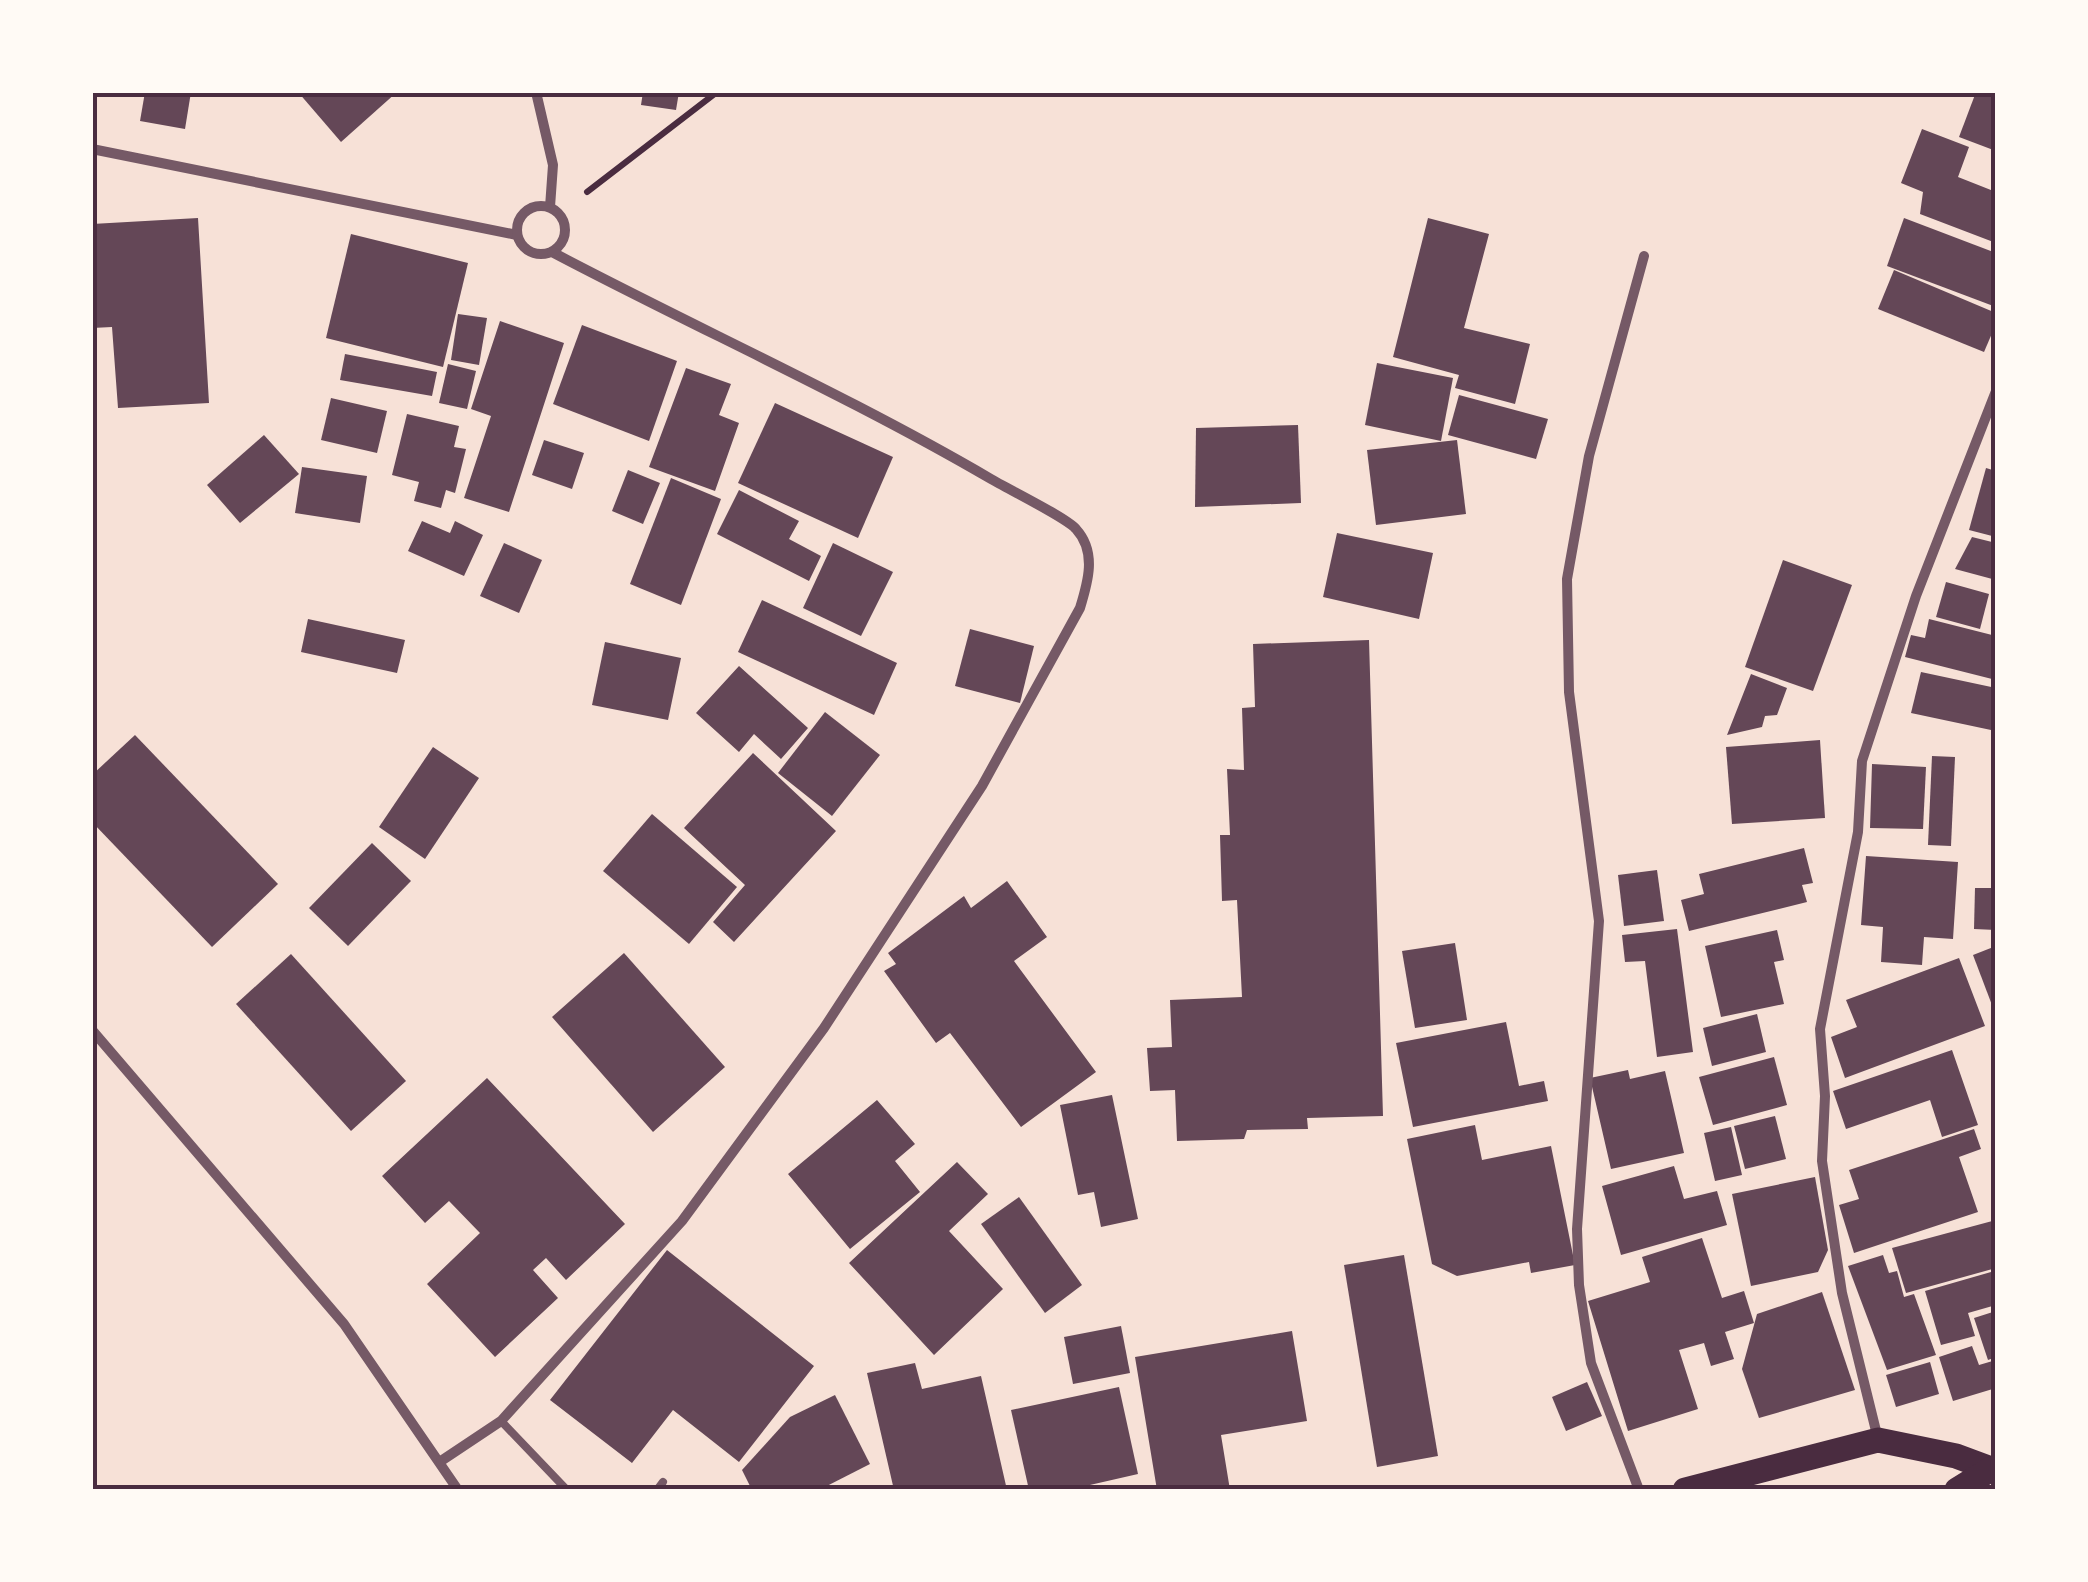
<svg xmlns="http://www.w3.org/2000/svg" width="2088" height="1582" font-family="Figtree,sans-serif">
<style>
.building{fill:#644757}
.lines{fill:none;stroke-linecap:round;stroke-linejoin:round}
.path{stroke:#4a2c40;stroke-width:6}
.service{stroke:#755966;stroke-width:8}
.minor{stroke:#755966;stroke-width:10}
.primary{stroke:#4a2c40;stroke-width:25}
.neatline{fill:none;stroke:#4a2c40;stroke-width:4}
</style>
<rect width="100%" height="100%" fill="#f7e1d7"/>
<g class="building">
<polygon points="145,92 191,92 185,129 140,121"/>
<polygon points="298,92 397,92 341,142"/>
<polygon points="643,92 679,92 676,110 641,105"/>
<polygon points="1976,92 1996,97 1996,151 1959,137"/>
<polygon points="1922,129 1969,147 1958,177 1996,192 1996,243 1920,214 1923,192 1901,183"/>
<polygon points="198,218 209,403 118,408 112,327 92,328 92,224"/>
<polygon points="1428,218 1489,234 1464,328 1530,344 1515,404 1455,388 1459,375 1393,357"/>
<polygon points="1904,218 1996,253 1996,307 1887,266"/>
<polygon points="351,234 468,263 443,367 326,338"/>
<polygon points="1894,270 1996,313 1996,324 1984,352 1878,309"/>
<polygon points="458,314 487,318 479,365 451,360"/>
<polygon points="500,321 564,343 509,512 464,498 491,416 471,409"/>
<polygon points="582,325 677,361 649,441 553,404"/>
<polygon points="345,354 437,372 432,396 340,380"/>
<polygon points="1377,363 1453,378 1441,441 1365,425"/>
<polygon points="448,364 476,371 467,409 439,403"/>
<polygon points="686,368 731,384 719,415 739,423 715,491 649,467"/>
<polygon points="1459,395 1548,419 1536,459 1448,435"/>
<polygon points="331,398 387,411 377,453 321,440"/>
<polygon points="775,403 893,457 858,538 738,483"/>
<polygon points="407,414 459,426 454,447 466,449 455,493 446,490 441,508 414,501 419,482 392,475"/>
<polygon points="1298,425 1301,503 1195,507 1196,428"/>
<polygon points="264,435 299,474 240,523 207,485"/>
<polygon points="544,440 584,453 572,489 532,475"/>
<polygon points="1457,440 1466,514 1376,525 1367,450"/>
<polygon points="302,467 367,476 360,523 295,513"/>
<polygon points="1986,468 1996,471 1996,537 1969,530"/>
<polygon points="628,470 660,483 643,524 612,511"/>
<polygon points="671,478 721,499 681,605 630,584"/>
<polygon points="739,490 799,521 789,539 821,556 809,581 717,534"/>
<polygon points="422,521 450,533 455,521 483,535 464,576 408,551"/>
<polygon points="1337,533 1433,553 1419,619 1323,597"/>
<polygon points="1972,537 1996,543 1996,580 1955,569"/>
<polygon points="504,543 542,560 519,613 480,596"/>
<polygon points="833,543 893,572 861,636 803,608"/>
<polygon points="1783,560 1852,585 1813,691 1745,667"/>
<polygon points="1946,582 1989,594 1980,629 1936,617"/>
<polygon points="762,600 897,663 874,715 738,652"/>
<polygon points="308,619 405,640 397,673 301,652"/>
<polygon points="1929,619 1996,636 1996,680 1905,657 1911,635 1925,638"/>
<polygon points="970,629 1034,646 1020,703 955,686"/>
<polygon points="1369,640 1383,1116 1307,1118 1308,1129 1247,1130 1244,1139 1177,1141 1175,1090 1150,1091 1147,1048 1172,1047 1170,1000 1242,997 1237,900 1222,901 1220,835 1230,835 1227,769 1244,770 1242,708 1255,707 1253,644"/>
<polygon points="605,642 681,658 668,720 592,705"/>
<polygon points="739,666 808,728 781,759 754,734 739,752 696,713"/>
<polygon points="1921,672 1996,688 1991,730 1911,713"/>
<polygon points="1751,674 1787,688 1777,715 1765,716 1762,727 1727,735"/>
<polygon points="825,712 880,755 832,816 778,773"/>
<polygon points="135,735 278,884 212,947 92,822 92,775"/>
<polygon points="1820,740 1825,818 1732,824 1726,747"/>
<polygon points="433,747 479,778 425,859 379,827"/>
<polygon points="753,753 836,831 734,942 713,922 745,885 684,828"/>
<polygon points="1932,756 1955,757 1951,846 1928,845"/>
<polygon points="1872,764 1926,767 1923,829 1870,828"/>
<polygon points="652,814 737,887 689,944 603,871"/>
<polygon points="372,843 411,881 348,946 309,908"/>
<polygon points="1804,848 1813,883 1802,885 1807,902 1689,931 1681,900 1704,894 1699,874"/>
<polygon points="1866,856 1958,862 1953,939 1924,937 1922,965 1881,962 1883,927 1861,925"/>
<polygon points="1657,870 1664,921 1624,926 1618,875"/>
<polygon points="1007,881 1047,937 1014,961 1096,1072 1021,1127 950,1033 936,1043 884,971 896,964 888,953 964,896 971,908"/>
<polygon points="1975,888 1996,888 1996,930 1974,929"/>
<polygon points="1677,929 1693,1052 1657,1057 1645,961 1625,962 1622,935"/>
<polygon points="1777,930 1784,960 1774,962 1784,1004 1721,1017 1705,946"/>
<polygon points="1455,943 1467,1020 1415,1028 1402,951"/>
<polygon points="1996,946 1996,1013 1995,1013 1973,955"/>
<polygon points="624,953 725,1067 653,1132 552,1017"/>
<polygon points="291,954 406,1081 351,1131 236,1004"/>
<polygon points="1959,958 1985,1026 1845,1078 1831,1037 1857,1027 1846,1000"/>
<polygon points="1757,1014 1766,1052 1712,1066 1703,1028"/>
<polygon points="1506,1022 1519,1086 1544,1081 1548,1101 1413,1127 1396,1043"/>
<polygon points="1952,1050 1978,1125 1942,1137 1930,1100 1846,1129 1833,1091"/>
<polygon points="1774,1057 1787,1105 1713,1125 1699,1077"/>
<polygon points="1628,1070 1630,1079 1665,1071 1684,1153 1611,1169 1590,1078"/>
<polygon points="487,1078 625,1224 566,1280 546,1258 533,1270 558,1298 495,1357 427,1284 480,1233 449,1201 425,1223 382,1176"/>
<polygon points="1112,1095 1138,1219 1101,1227 1094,1192 1078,1195 1060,1105"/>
<polygon points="877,1100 915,1144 895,1161 920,1192 850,1249 788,1174"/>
<polygon points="1775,1116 1786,1159 1745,1169 1734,1126"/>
<polygon points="1475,1125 1482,1160 1551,1146 1575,1265 1531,1273 1529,1262 1457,1276 1432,1264 1407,1139"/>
<polygon points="1731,1127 1742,1175 1715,1181 1704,1133"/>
<polygon points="1974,1129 1981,1149 1959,1157 1978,1212 1854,1253 1839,1205 1859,1199 1849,1170"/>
<polygon points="957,1162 988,1194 949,1231 1003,1289 934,1355 849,1263"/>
<polygon points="1674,1166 1684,1199 1717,1191 1727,1225 1621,1255 1602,1186"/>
<polygon points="1815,1177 1828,1250 1818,1272 1751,1286 1732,1194"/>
<polygon points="1019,1197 1082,1285 1045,1313 981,1224"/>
<polygon points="1996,1220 1996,1268 1906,1293 1892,1248"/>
<polygon points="1702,1238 1722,1298 1744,1291 1754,1323 1725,1332 1734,1359 1711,1366 1704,1343 1679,1350 1698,1409 1628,1431 1588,1301 1650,1282 1642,1257"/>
<polygon points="667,1250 814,1366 739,1462 673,1410 632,1463 550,1400"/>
<polygon points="1404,1255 1438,1456 1377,1467 1344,1265"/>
<polygon points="1883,1255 1889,1273 1897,1271 1904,1297 1914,1294 1936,1355 1887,1370 1848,1266"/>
<polygon points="1991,1272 1996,1305 1968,1313 1975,1336 1941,1345 1925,1291"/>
<polygon points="1822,1292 1855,1390 1759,1418 1742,1369 1757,1314"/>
<polygon points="1996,1311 1996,1357 1988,1360 1974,1318"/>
<polygon points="1121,1326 1130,1373 1073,1384 1064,1337"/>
<polygon points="1292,1331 1307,1421 1221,1435 1230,1490 1157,1490 1135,1357"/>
<polygon points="1972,1346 1979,1365 1996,1360 1996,1388 1953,1401 1939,1357"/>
<polygon points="1930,1362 1939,1394 1896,1407 1886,1375"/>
<polygon points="915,1363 922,1389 981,1376 1007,1490 894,1490 867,1373"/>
<polygon points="1587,1382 1602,1416 1566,1431 1552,1397"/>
<polygon points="1119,1387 1138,1474 1068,1490 1029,1490 1011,1410"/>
<polygon points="835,1395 870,1464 819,1490 752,1490 742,1470 790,1417"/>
</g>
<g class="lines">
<polyline class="path" points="587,192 717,92"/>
<g class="service">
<polyline points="501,1421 567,1490"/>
<polyline points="657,1490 663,1482"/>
</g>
<g class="minor">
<polyline points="536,92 553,165 550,207"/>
<polyline points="92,149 517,235"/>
<circle cx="541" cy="230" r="24"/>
<polyline points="92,1030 344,1324 458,1490"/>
<polyline points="1878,1439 1842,1293 1822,1161 1825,1096 1820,1029 1858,832 1862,761 1916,596 1996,391"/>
<path d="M441 1461 501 1421 682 1221 824 1028 982 786 1080 608C1088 582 1097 552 1076 529 1067 518 1008 489 991 479 849 396 698 329 552 252"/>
<polyline points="1639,1490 1591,1363 1579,1285 1577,1229 1599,921 1569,692 1567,579 1589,456 1644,256"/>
</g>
<g class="primary">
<polyline points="1685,1490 1878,1440 1956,1456 1991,1469"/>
<polyline points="1957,1490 1991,1469"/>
</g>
</g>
<rect width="2088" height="1582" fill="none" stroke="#fffaf5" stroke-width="190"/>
<rect x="95" y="95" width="1898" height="1392" class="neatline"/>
</svg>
